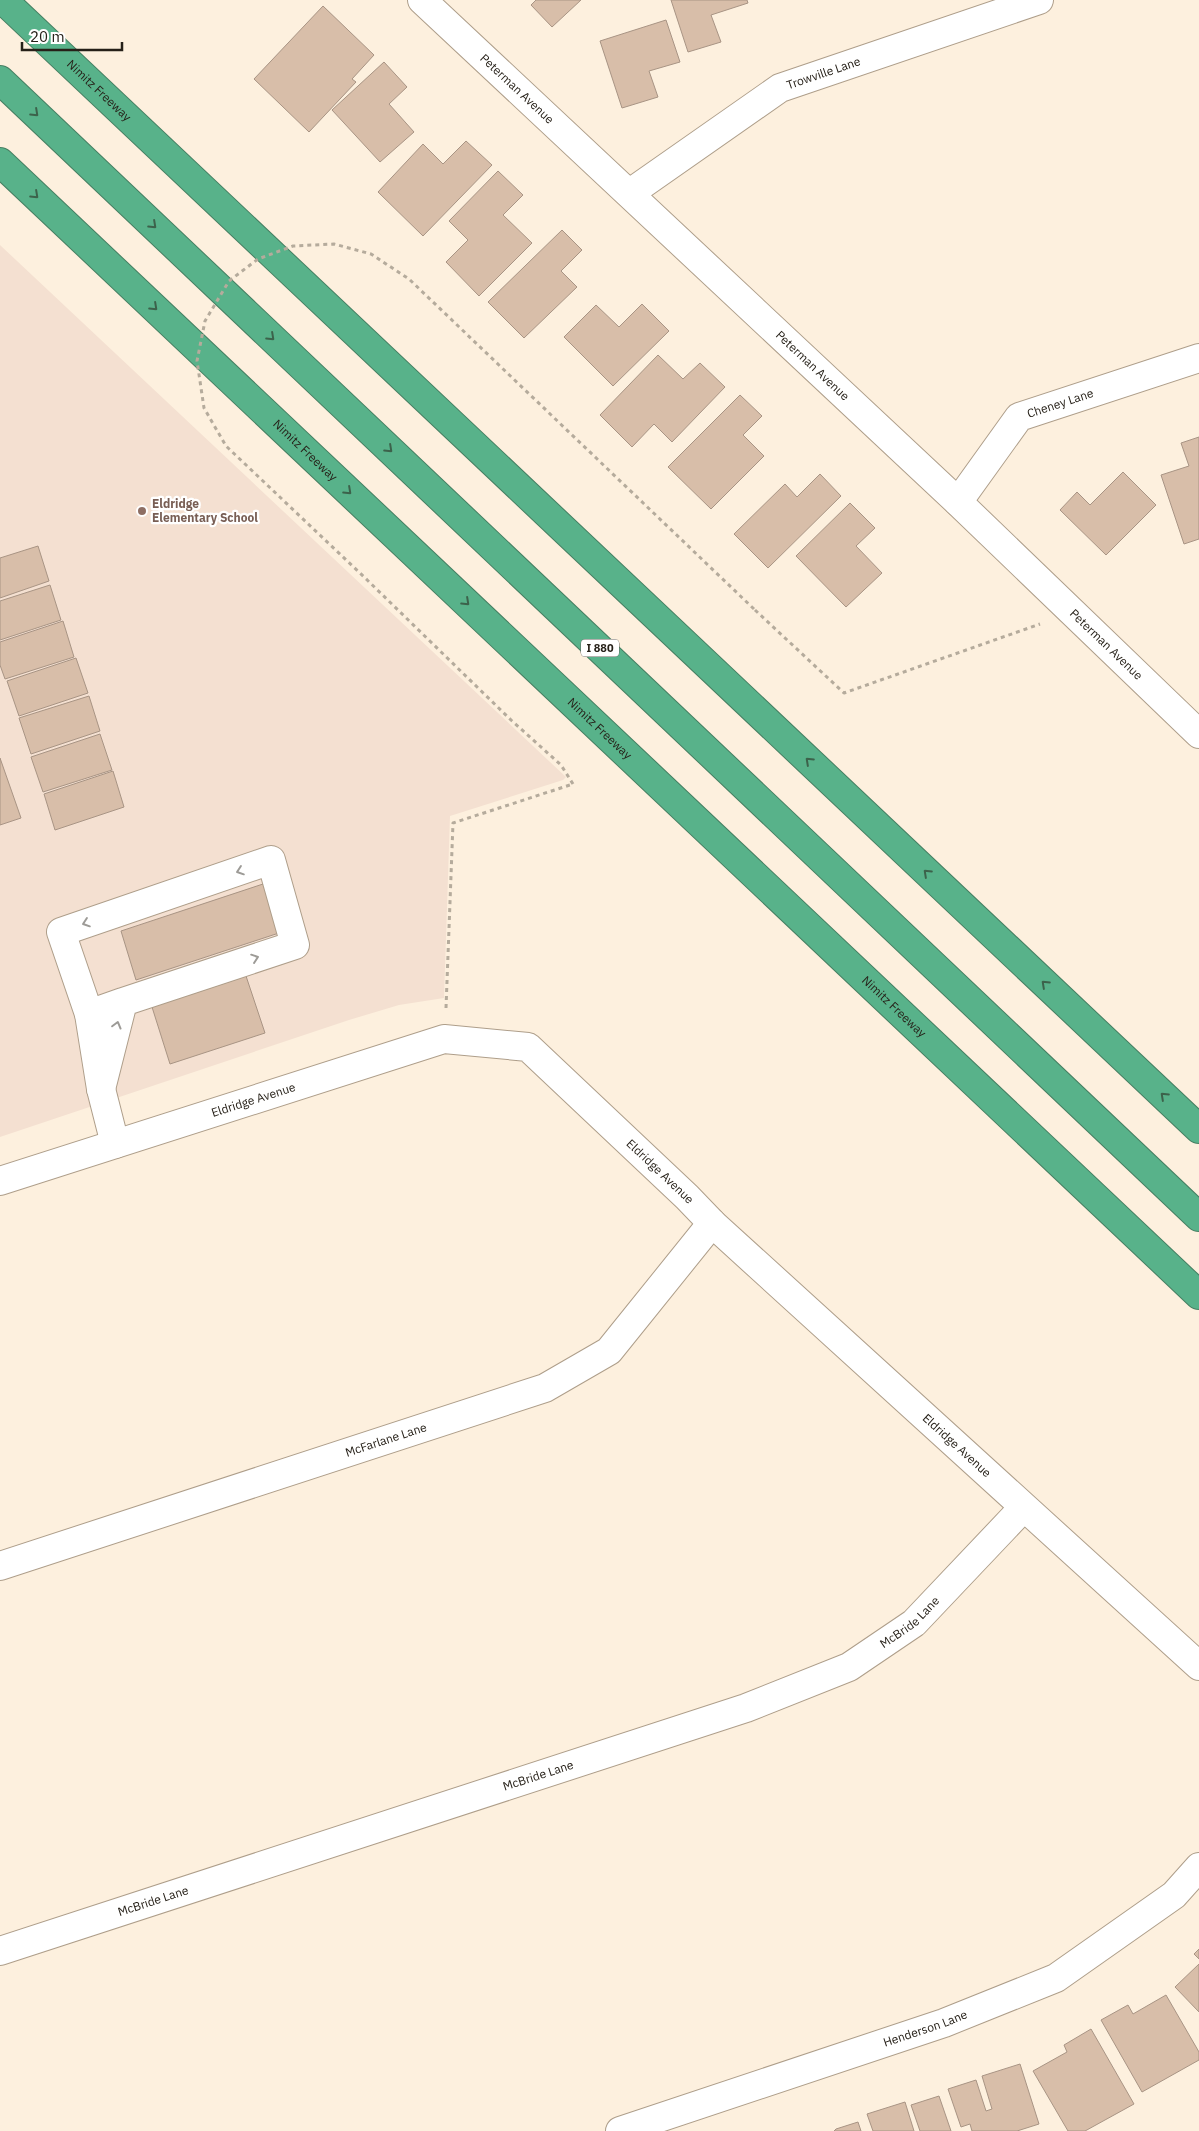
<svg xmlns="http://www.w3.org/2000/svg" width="1199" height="2131" font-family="'IBM Plex Sans',sans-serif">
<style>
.education{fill:#f4e0d1}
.building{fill:#d8bea9;stroke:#a89484}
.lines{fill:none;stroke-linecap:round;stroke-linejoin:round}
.minor-casing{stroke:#ae9e8a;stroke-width:30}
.highway-casing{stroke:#467f62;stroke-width:30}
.path{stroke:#b5ab9c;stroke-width:3;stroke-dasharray:4 4;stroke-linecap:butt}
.minor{stroke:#fff;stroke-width:28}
.highway{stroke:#58b28a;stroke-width:28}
.path-bridge{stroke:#b5ab9c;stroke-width:3;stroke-dasharray:4 4;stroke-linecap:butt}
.oneway{stroke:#3c624b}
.oneway2{stroke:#9d9b97}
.education-dot{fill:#8d6e63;stroke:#fff;stroke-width:2}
.labels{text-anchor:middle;stroke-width:4.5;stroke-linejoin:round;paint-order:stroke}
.shield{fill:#fff;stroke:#67635d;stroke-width:1}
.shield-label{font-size:11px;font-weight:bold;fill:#262018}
.street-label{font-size:12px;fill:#262018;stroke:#fff}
.education-label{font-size:12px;font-weight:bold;fill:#785e54;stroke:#fff;text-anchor:start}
</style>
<rect width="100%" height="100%" fill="#fdf0de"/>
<polygon class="education" points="0,245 566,777 563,780 450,816 444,998 399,1005 349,1020 0,1137"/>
<g class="building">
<polygon points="536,0 581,0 552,27 531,5"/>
<polygon points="671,0 747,0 748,3 711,15 721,42 688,52"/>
<polygon points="323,6 374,55 352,79 356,82 309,132 254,79"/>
<polygon points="666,20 680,62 649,71 658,97 622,108 600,41"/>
<polygon points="384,62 407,87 389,104 414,132 380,162 332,110"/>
<polygon points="466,141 492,165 423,236 378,192 423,144 443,164"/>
<polygon points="498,171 523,195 503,215 532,243 479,296 446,262 468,240 449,221"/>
<polygon points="562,230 582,250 561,271 577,287 524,338 488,302"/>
<polygon points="642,304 669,331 613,386 564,337 596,305 619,327"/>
<polygon points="658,355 683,379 700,363 725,387 672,442 654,424 632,447 600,415"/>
<polygon points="740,395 762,416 743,435 764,456 711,509 668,467"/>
<polygon points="1199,437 1199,539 1184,544 1161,475 1189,466 1181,443"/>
<polygon points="1123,472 1156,505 1106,555 1060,510 1077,492 1090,505"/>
<polygon points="820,474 841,496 768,568 734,534 785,484 797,497"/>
<polygon points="850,503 875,528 856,546 882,573 846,607 796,556"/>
<polygon points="38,546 49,581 0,598 0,558"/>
<polygon points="50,585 61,620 0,640 0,601"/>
<polygon points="63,621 74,657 5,679 0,665 0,642"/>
<polygon points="76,658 88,693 19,716 7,681"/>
<polygon points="89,696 100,731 31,754 19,718"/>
<polygon points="100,734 112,770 43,792 31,757"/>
<polygon points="0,758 21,818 0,825"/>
<polygon points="113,771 124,807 55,830 44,794"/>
<polygon points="263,884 279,933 136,980 121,931"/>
<polygon points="246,976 265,1033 170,1064 152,1007"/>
<polygon points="1199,1949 1199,1959 1194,1954"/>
<polygon points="1199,1964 1199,2012 1175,1987"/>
<polygon points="1166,1995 1199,2052 1199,2060 1142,2092 1101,2020 1128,2005 1133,2014"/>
<polygon points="1091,2029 1134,2104 1085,2131 1068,2131 1033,2071 1067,2052 1064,2045"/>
<polygon points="1020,2064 1039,2124 1017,2131 972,2131 970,2124 961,2127 948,2089 976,2080 986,2111 992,2109 982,2076"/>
<polygon points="939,2096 951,2131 920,2131 911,2105"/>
<polygon points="905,2102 914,2131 873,2131 867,2114"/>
<polygon points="858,2122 861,2131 834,2131 836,2129"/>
</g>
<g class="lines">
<g class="minor-casing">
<g id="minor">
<path id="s1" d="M422 0 958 502 1199 734"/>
<path id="s2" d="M630 193 780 88 1039 0"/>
<path id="s3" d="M958 502 1019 417 1199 358"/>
<polyline points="89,1014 101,1089 115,1144"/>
<polyline points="101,1089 123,1002 295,945 271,860 61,932 89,1014 123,1002"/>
<path id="s4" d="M0 1181 444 1039 528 1047 687 1197 712 1223 1199 1666"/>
<path id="s5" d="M0 1566 545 1388 609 1351 712 1223"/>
<path id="s6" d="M0 1951 746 1708 849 1667 914 1623 1023 1508"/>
<path id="s7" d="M620 2131 944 2023 1056 1978 1174 1895 1199 1867"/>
</g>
</g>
<g class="highway-casing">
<g id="highway">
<path id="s8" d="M3 0 1199 1129"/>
<polyline points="0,80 1199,1217"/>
<path id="s9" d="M0 162 1199 1295"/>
</g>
</g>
<g class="path">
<polyline points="755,610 844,693 1040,624"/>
<polyline points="446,1008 453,823 573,784"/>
</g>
<use href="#minor" class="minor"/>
<use href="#highway" class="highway"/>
<polyline class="path-bridge" points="573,784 561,765 511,720 360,573 226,446 204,408 197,361 205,321 229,281 258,259 293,246 334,244 371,254 409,279 755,610"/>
</g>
<defs><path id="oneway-chevron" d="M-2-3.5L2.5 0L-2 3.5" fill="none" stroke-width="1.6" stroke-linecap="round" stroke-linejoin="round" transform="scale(1.25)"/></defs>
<g class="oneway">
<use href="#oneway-chevron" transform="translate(35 113) rotate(43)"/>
<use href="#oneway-chevron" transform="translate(35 195) rotate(43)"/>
<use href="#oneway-chevron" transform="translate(153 225) rotate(43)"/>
<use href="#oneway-chevron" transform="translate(154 307) rotate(43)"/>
<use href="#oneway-chevron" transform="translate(271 337) rotate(43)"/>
<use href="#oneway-chevron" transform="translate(389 449) rotate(43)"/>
<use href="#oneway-chevron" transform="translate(348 491) rotate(43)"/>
<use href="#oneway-chevron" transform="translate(466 602) rotate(43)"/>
<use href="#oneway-chevron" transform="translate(809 761) rotate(-137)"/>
<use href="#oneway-chevron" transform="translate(927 873) rotate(-137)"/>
<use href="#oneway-chevron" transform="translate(1045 984) rotate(-137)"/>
<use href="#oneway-chevron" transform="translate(1164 1096) rotate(-137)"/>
</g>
<g class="oneway2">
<use href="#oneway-chevron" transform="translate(240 871) rotate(161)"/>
<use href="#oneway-chevron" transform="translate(86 923) rotate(161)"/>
<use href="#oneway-chevron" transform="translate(255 958) rotate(-19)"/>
<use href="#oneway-chevron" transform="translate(117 1025) rotate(-75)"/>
</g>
<circle class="education-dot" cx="142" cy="511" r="5"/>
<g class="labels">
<rect class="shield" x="581" y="639.5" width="38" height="17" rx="4"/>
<g class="shield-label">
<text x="600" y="652">I 880</text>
</g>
<g class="street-label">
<text dy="4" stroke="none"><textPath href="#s2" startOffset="229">Trowville Lane</textPath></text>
<text dy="4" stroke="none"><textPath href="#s1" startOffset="130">Peterman Avenue</textPath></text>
<text dy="4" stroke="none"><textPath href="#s8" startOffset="132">Nimitz Freeway</textPath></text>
<text dy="4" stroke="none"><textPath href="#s1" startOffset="535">Peterman Avenue</textPath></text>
<text dy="4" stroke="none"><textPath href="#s3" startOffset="148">Cheney Lane</textPath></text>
<text dy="4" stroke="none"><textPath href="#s9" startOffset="420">Nimitz Freeway</textPath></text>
<text dy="4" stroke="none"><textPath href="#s1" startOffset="940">Peterman Avenue</textPath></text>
<text dy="4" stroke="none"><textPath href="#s9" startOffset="825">Nimitz Freeway</textPath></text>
<text dy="4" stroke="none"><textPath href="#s9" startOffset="1230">Nimitz Freeway</textPath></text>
<text dy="4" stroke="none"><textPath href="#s4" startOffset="266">Eldridge Avenue</textPath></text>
<text dy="4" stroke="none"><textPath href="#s4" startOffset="732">Eldridge Avenue</textPath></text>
<text dy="4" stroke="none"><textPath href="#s5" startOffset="406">McFarlane Lane</textPath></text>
<text dy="4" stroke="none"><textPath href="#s4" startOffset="1136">Eldridge Avenue</textPath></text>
<text dy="4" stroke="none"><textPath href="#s6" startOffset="971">McBride Lane</textPath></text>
<text dy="4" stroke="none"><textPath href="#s6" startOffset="566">McBride Lane</textPath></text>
<text dy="4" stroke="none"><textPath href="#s6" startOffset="161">McBride Lane</textPath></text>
<text dy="4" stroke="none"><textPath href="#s7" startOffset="322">Henderson Lane</textPath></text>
</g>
<g class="education-label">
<text x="152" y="508">Eldridge<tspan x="152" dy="14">Elementary School</tspan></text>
</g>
</g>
<path d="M22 42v8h100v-8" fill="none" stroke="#262018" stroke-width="2.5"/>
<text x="30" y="42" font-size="15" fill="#262018" stroke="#ffffff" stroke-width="4" paint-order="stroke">20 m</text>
</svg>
